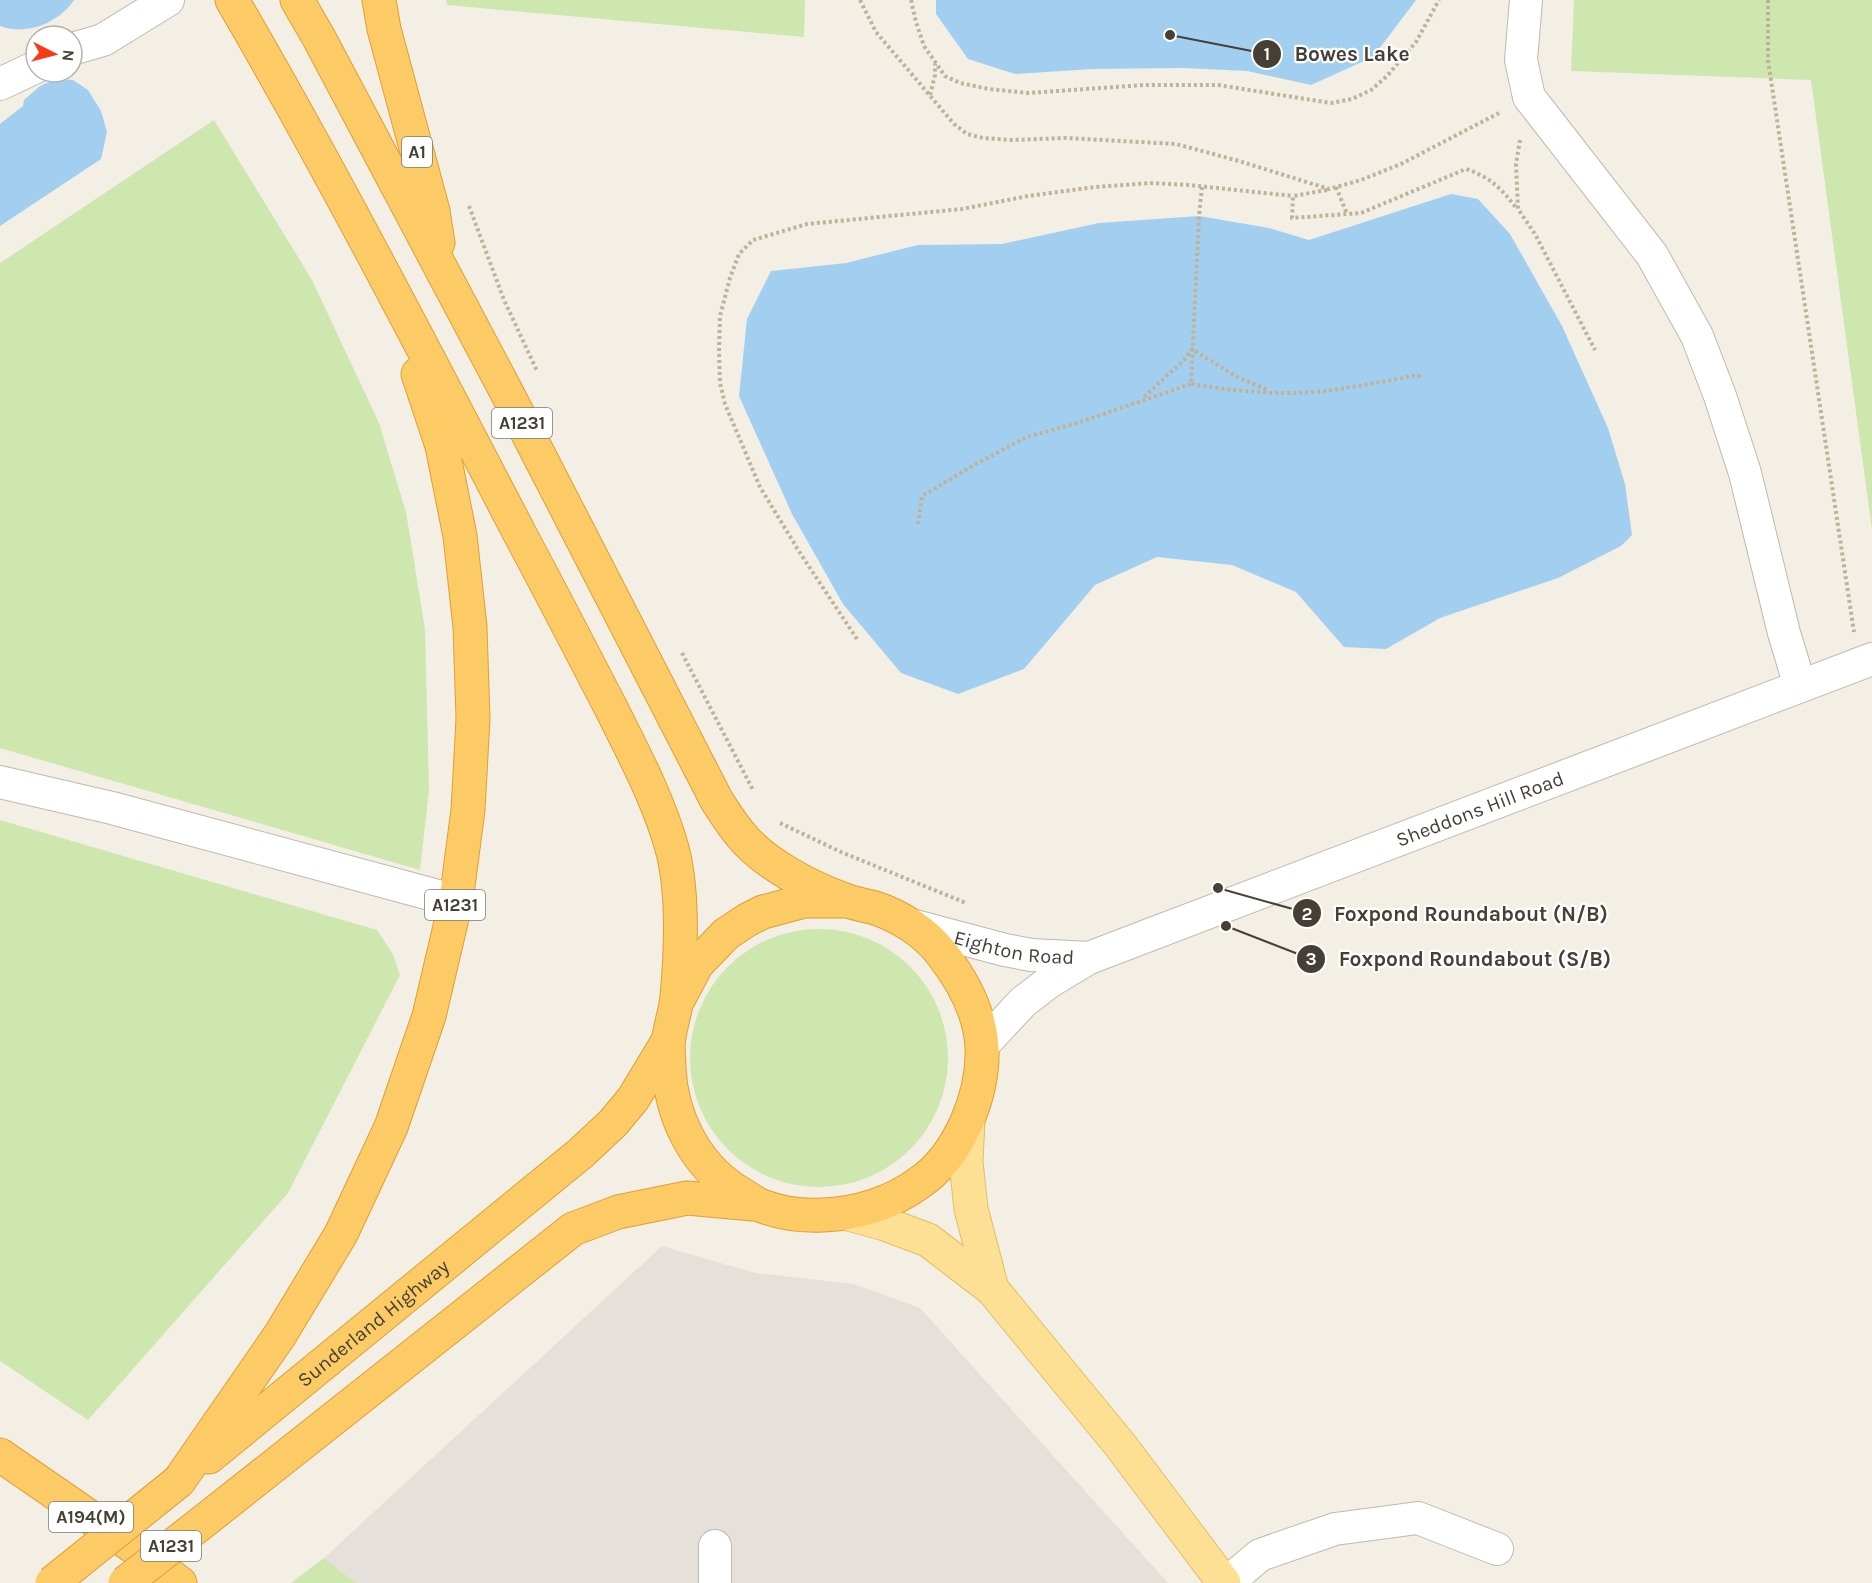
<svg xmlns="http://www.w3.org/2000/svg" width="1872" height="1583" font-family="Karla,sans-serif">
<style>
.industrial{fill:#e5e0da}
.green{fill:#cde7ae}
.water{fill:#a2cfef}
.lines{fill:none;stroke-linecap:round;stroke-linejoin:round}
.minor-casing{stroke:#c1b9ab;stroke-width:34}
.major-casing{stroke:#e2bd63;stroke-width:35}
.highway-casing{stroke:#dca036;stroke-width:35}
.path{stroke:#c0b299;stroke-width:4;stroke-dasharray:3 3;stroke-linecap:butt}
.minor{stroke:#fff;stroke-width:32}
.major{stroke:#fde094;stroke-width:33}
.highway{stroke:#fccb66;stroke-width:33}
.highway-bridge-casing{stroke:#dca036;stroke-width:35;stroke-linecap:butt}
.highway-bridge{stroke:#fccb66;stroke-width:33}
.labels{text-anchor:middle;stroke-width:4.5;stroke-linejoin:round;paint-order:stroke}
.shield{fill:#fff;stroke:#7d7972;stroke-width:1.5}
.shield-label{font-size:18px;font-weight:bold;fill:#453f35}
.street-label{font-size:20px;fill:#453f35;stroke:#fff}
.leader{fill:none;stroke:#453f35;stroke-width:2}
.callout-dot{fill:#453f35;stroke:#fff;stroke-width:2}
.mark-label{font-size:18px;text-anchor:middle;font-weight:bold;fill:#fff}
.callout-label{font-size:21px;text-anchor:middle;font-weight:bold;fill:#453f35;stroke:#fff;stroke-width:4.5;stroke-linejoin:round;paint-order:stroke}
</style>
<rect width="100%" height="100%" fill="#f3efe5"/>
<polygon class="industrial" points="662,1246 755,1273 854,1284 920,1308 1168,1583 356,1583 324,1558"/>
<g class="green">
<polygon points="446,0 805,0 804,37 447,5"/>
<polygon points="1574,0 1872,0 1872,530 1811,80 1571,71"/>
<polygon points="214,120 312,280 379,423 406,512 425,629 429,790 420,870 0,748 0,263"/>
<polygon points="0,820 377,930 393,954 400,975 288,1193 88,1420 0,1361"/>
<circle cx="819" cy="1058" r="129"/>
<polygon points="324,1558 356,1583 291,1583"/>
</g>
<g class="water">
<path d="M0 0H74C59 23 26 36 0 26Z"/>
<polygon points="936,0 1416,0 1373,57 1311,85 1247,71 1182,68 1092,69 1015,74 968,59 936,14"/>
<polygon points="56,79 73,80 88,90 101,111 107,132 101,159 0,226 0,124 23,106 24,100 40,86"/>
<polygon points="1451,194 1478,199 1510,234 1562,326 1608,428 1625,484 1632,535 1621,546 1558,578 1440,618 1386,649 1344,647 1296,592 1232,565 1157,557 1095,585 1024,669 958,694 901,673 843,604 792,514 739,396 747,319 771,271 846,263 918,245 1002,244 1099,223 1199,216 1269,228 1309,240"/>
</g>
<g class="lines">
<g class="minor-casing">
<g id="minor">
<polyline points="1526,0 1521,60 1529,97 1652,255 1697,336 1720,396 1745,473 1784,633 1800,686"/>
<polyline points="72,49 103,40 168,0"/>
<polyline points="0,84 36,67"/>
<polyline points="0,782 112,808 456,901"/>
<path id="s1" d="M911 925 1005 950 1031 955 1089 958"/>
<path id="s2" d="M982 1046 1023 1002 1049 982 1089 958 1872 659"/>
<polyline points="715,1546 715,1583"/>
<polyline points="1227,1583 1260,1555 1335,1529 1418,1518 1497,1549"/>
</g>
</g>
<g class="major-casing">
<g id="major">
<polyline points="968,1121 966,1162 971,1209 992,1289"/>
<polyline points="845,1213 885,1224 928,1240 992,1289 1121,1446 1224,1583"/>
</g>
</g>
<g class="highway-casing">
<g id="highway">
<path d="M232 0C334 175 427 356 521 536 552 594 582 652 612 710 635 756 660 803 673 852 683 894 681 953 677 996 676 1010 671 1023 669 1037 667 1047 669 1057 669 1068 671 1115 694 1163 735 1190 744 1195 752 1202 762 1206 780 1213 803 1216 823 1215 856 1214 892 1203 919 1183 959 1156 984 1095 982 1047 980 1012 963 981 942 954 926 933 900 916 875 908 865 905 855 904 845 900 811 888 763 863 741 835 732 825 725 813 717 801L506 391 319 38 297 0"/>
<polyline points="379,0 384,29 433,211 438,243"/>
<polyline points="679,998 697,964 726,934 747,920 763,912 804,901 842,901"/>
<polyline points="0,1455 132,1546 180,1583"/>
<path id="s3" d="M209 1457 581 1153 613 1123 633 1099 668 1041"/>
<polyline points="179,1481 280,1335 341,1234 391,1127 429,1016 456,901 468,810 473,719 470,627 460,536 442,446 418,374"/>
<polyline points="218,1510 573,1229 618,1212 687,1198 753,1204"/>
</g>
</g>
<g class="path">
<polyline points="860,0 876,32 954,124 967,134 983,138 1012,140 1066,138 1176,144 1239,161 1329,189 1361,180 1401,164 1501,112"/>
<polyline points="911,0 916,22 924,46 945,76 960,83 989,89 1029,93 1144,85 1218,85 1331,103 1352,99 1371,90 1387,76 1416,42 1439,0"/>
<polyline points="1768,0 1768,60 1854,632"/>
<polyline points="930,95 935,75 935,64"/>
<polyline points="1520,140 1516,164 1518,209 1535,234 1595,350"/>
<path d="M1202 187 1199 216 1191 384C1234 391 1281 396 1325 391 1354 387 1383 382 1412 376H1422"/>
<polyline points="1336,187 1347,214"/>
<path d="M1327 190 1293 196 1292 218 1361 213 1466 169C1490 177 1502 189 1517 209"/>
<polyline points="469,206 504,300 537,371"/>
<polyline points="1144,397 1184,360 1192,349 1237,377 1268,390"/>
<polyline points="918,524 922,496 974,465 1027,437 1077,423 1191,384"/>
<polyline points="857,639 800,553 760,487 725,404 720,383 719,351 720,316 730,278 739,254 753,240 807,224 962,209 1028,196 1095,187 1150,183 1189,185 1293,196"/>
<polyline points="682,653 753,790"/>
<polyline points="780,823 841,852 966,903"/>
</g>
<use href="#minor" class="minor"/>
<use href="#major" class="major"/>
<use href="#highway" class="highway"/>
<g class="highway-bridge-casing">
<g id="highway-bridge">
<polyline points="52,1583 179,1481"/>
<polyline points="125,1583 218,1510"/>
</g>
</g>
<use href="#highway-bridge" class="highway-bridge"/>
</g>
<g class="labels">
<g class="shield">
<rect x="402" y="137" width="30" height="30" rx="4.5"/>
<rect x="492" y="408" width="60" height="30" rx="4.5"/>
<rect x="425" y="890" width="60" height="30" rx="4.5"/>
<rect x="49" y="1502" width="84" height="30" rx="4.5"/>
<rect x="141" y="1531" width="60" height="30" rx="4.5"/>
</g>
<g class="shield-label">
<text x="417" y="158">A1</text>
<text x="522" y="429">A1231</text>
<text x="455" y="911">A1231</text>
<text x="91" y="1523">A194(M)</text>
<text x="171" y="1552">A1231</text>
</g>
<g class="street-label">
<text dy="7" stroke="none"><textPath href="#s2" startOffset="558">Sheddons Hill Road</textPath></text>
<text dy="7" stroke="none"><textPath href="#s1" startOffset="106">Eighton Road</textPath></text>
<text dy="7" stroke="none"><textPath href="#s3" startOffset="212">Sunderland Highway</textPath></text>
</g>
</g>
<path class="leader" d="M1170 35L1267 54M1218 888L1307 913M1226 926L1311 959"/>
<g class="callout-dot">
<circle cx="1170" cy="35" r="6"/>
<circle cx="1218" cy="888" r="6"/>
<circle cx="1226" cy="926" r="6"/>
<circle cx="1267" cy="54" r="15"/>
<circle cx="1307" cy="913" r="15"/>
<circle cx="1311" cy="959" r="15"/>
</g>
<g class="mark-label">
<text x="1267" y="60">1</text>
<text x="1307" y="920">2</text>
<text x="1311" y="965">3</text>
</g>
<g class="callout-label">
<text x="1352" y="61">Bowes Lake</text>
<text x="1471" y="921">Foxpond Roundabout (N/B)</text>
<text x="1475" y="966">Foxpond Roundabout (S/B)</text>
</g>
<g transform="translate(54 54) rotate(96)"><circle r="28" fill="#ffffff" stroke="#b5b2ae" stroke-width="1.5"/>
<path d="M0-4.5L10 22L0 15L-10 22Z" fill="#f83a17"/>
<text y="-9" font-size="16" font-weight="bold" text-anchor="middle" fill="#453f35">N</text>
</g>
</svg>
